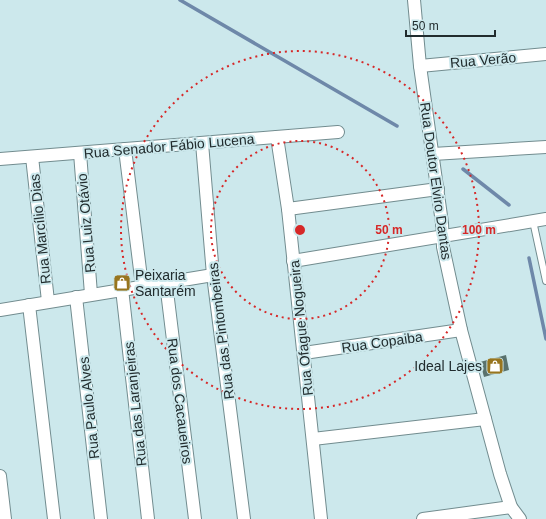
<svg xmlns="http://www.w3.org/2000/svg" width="546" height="519" font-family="Arial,sans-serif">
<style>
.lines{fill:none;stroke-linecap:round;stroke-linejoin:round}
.stream{stroke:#6e88a9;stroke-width:3.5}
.building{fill:#59726d}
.service-casing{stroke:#728c8f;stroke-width:8}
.minor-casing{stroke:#728c8f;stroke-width:14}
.service{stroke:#fff;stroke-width:6}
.minor{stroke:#fff;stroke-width:12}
.ring{fill:none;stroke:#d62828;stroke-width:2;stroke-dasharray:2 4}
.labels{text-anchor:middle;stroke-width:4;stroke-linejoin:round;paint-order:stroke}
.street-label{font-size:14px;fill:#212c2e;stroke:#cce8ec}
.poi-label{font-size:14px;fill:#212c2e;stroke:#cce8ec;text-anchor:start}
.centre{fill:#d62828;stroke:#cce8ec;stroke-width:2}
.ring-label{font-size:12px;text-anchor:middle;font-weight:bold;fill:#d62828;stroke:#cce8ec;stroke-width:4;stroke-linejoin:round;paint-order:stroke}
</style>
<rect width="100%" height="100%" fill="#cce8ec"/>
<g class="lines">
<g class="stream">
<polyline points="180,0 397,126"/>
<polyline points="463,169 509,205"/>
<polyline points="529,258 546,339"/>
</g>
</g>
<polygon class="building" points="506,355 509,370 484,377 480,362"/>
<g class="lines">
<g class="service-casing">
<polyline id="service" points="533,221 546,281"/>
</g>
<g class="minor-casing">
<g id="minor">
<polyline points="414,0 420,66 442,223 443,247 461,330 500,474 511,507 520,519"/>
<polyline points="420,66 546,54"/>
<polyline points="277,137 288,209 321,519"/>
<polyline points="202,143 213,275 244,519"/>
<polyline points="125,149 142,286"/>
<polyline points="80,153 91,294"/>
<polyline points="433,154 546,147"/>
<polyline points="32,157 48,301"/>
<polyline points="0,159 338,132"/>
<polyline points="288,209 438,189"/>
<polyline points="293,261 546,219"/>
<polyline points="166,283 195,519"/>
<polyline points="122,289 148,519"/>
<polyline points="76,297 101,519"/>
<polyline points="29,305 54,519"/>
<polyline points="0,310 213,275"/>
<polyline points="304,353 461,330"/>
<polyline points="313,439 485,419"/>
<polyline points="0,476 5,519"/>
<polyline points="423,519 511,507"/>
</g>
</g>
<use href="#service" class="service"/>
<use href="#minor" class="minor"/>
</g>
<g class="ring">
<circle cx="300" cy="230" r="89"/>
<circle cx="300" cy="230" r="179"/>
</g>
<defs>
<g id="shop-square" transform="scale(0.9)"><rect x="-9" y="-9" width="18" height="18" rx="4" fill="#98751e" stroke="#cce8ec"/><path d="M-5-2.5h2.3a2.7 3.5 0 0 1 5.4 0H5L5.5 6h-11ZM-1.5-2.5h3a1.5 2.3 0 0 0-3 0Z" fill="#fff"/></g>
</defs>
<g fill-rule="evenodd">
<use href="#shop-square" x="122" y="283"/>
<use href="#shop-square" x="495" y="366"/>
</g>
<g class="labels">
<g class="street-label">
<text transform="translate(483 60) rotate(-5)" y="5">Rua Verão</text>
<text transform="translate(169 146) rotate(-5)" y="5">Rua Senador Fábio Lucena</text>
<text transform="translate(436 181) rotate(82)" y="5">Rua Doutor Elviro Dantas</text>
<text transform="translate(86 223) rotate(-95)" y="5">Rua Luiz Otávio</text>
<text transform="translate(40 229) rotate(-96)" y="5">Rua Marcílio Dias</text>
<text transform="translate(301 328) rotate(-96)" y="5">Rua Ofague Nogueira</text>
<text transform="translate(221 331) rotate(-97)" y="5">Rua das Pintombeiras</text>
<text transform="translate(382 342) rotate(-8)" y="5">Rua Copaiba</text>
<text transform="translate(180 401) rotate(83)" y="5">Rua dos Cacaueiros</text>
<text transform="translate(135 404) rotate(-96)" y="5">Rua das Laranjeiras</text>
<text transform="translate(89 408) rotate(-96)" y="5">Rua Paulo Alves</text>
</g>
<g class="poi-label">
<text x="135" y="280">Peixaria<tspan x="135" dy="16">Santarém</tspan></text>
<text x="482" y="371" text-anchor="end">Ideal Lajes</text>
</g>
</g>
<circle cx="300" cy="230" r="6" class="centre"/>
<g class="ring-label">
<text x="389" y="234">50 m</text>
<text x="479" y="234">100 m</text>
</g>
<path d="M406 30v6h89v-6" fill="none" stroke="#212c2e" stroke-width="2"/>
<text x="412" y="30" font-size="12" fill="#212c2e" stroke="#cce8ec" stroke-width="3" paint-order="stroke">50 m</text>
</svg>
